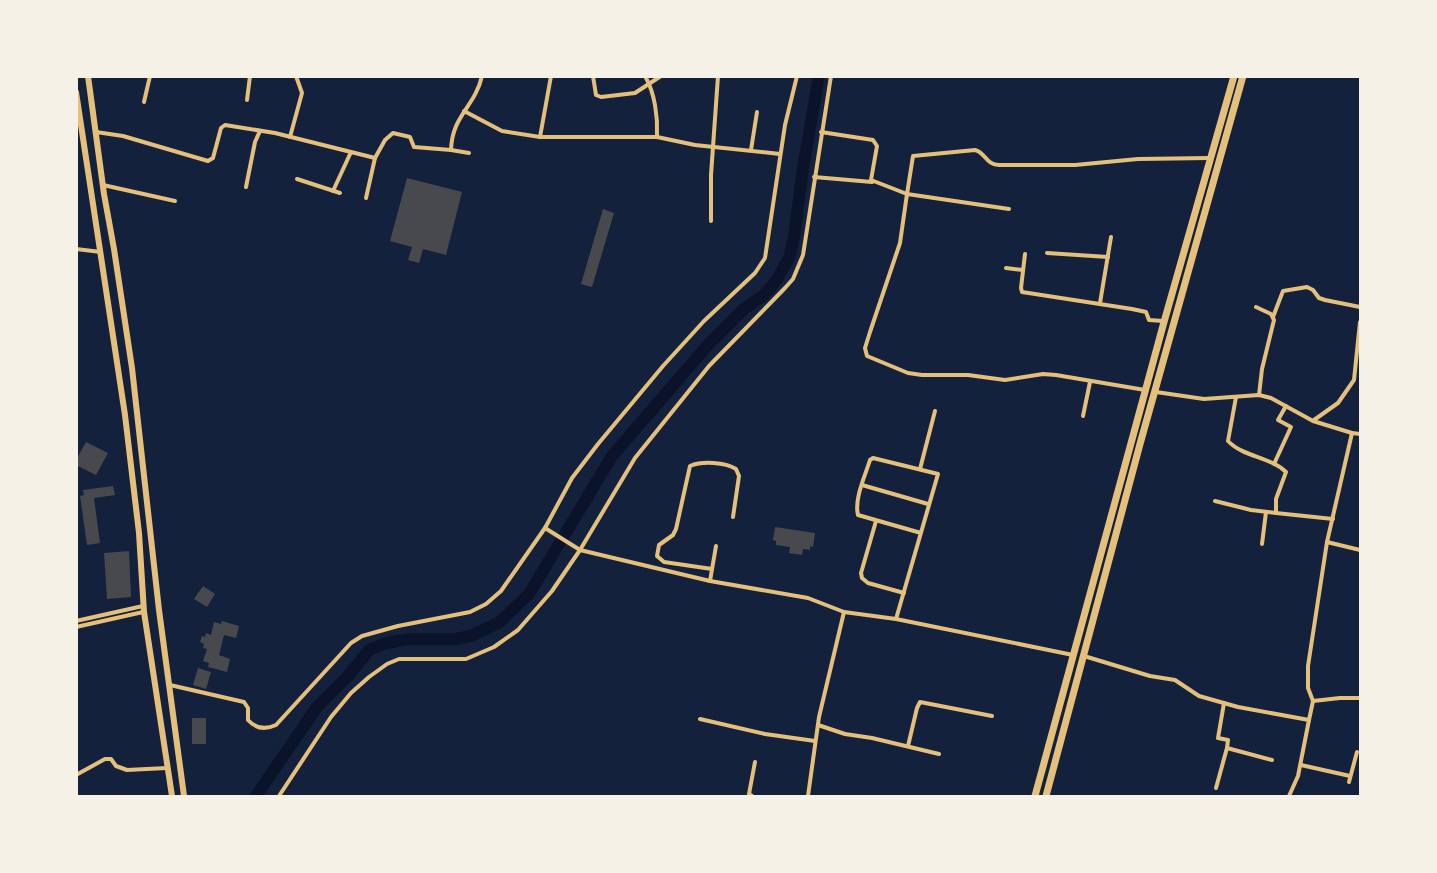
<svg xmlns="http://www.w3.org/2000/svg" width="1437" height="873" font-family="Jost,sans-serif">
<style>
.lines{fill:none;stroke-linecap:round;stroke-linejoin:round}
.river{stroke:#0b132b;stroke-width:12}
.building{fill:#48494c}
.minor{stroke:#e5c07b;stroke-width:4}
.secondary{stroke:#e5c07b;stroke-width:6}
.trunk{stroke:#e5c07b;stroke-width:7}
</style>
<rect width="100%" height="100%" fill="#14213d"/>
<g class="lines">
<polyline class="river" points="256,796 317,707 349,675 369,650 386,643 410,639 456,639 471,636 500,622 529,594 612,456 707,346 744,309 764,295 776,281 789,258 794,237 803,168 819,76"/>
</g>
<g class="building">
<polygon points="407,178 462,192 446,255 423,249 419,263 408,260 412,247 390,241"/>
<polygon points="603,209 614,213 592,287 581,284"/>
<polygon points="86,442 108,453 96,475 76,465 76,460"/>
<polygon points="113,486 115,495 94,498 100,543 87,545 80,496 84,495 83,490"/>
<polygon points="775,527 815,533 813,547 810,546 810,550 803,549 802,555 789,553 790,547 776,545 776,541 773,540"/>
<polygon points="129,551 131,597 107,599 104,553"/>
<polygon points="203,586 215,594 207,607 194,599"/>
<polygon points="222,621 239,626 236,638 224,635 219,655 230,659 227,672 208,667 209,663 203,661 207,649 203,648 204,644 200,642 202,636 205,637 206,633 211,635 214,622 221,624"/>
<polygon points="198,668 211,672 206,689 193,685"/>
<rect x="192" y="718" width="14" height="26"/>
</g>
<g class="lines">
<g class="minor">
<polyline points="593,76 596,95 601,97 635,93 661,76"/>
<path d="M645 76C655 93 658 118 657 137"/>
<polyline points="247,100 250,76"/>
<polyline points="144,102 150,76"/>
<polyline points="464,111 502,131 540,137 657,137 695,145 780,154"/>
<polyline points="96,132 123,136 208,161 213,158 221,128 225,125 275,133 375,158 385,140 393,133 410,137 414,147 451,150 469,153"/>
<polyline points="821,132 873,140 877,146 871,180 907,194 900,243 870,332 865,348 867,356 908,373 922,375 968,375 1005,380 1043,374 1056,375 1145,390"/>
<polyline points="290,137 302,93 296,76"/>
<polyline points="540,137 551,76"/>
<path d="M451 150C452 115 475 107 482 76"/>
<polyline points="751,150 757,112"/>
<polyline points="814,177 872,182"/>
<polyline points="297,179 340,193"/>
<polyline points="103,185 175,201"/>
<polyline points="246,187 255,142 260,131"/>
<polyline points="333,191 351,152"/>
<polyline points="366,198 375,158"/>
<path d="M1009 209 907 194 913 156 975 150C986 153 986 165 999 165H1075L1138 159 1210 158"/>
<polyline points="711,221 711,175 718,76"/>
<polyline points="76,249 101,252"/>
<polyline points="1047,253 1108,257"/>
<polyline points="1025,254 1021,288 1022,292 1132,309 1146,312 1149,320 1163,321"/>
<polyline points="1006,268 1023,270"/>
<polyline points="1100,303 1111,237"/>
<polyline points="1256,307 1271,314 1274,320 1262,369 1259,395"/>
<polyline points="1273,317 1283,291 1307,287 1313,290 1319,298 1325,300 1360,307"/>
<polyline points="1156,392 1204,399 1259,395 1271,398 1313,421 1352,433 1360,434"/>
<path d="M1236 397 1228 441C1243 457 1271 457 1286 472L1276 499V513L1333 519"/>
<polyline points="1083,416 1090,382"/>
<polyline points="1314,420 1338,403 1354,380 1360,322"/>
<polyline points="1274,464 1291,427 1278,420 1286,406"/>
<polyline points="920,469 935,411"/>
<polyline points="862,485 928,504"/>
<polyline points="1215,501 1251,510 1276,513"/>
<polyline points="876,521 861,573 862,578 868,583 904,593"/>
<polyline points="545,528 580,550 710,581 808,598 844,612 896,619 1073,655"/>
<polyline points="1327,542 1360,550"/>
<polyline points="1262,544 1266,512"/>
<path d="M712 569 664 562 657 556 659 545 673 535 676 529 690 466C702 461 725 462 736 469L739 476 733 517"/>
<polyline points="710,581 716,546"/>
<path d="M896 619 938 474 873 458 870 460C865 476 854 499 858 515L921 533"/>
<polyline points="76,621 143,606"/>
<polyline points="76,627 143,612"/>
<polyline points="1084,656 1150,676 1175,680 1199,696 1238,707 1309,720 1313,701 1340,698 1360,698"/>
<path d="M170 685 244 702 248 708V720C256 729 265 730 276 725L351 643 362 636 398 626 470 612 486 604 501 591 545 528 572 478 598 444 663 366 704 321 755 273 765 258 785 125 797 76"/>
<polyline points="1313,701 1308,688 1308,666 1327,542 1352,433"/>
<polyline points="1224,703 1218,738 1228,740 1227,748 1272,760"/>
<polyline points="700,719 765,734 815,741"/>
<polyline points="818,725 845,734 872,738 939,754"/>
<polyline points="908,746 917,708 920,702 992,716"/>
<polyline points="1301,765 1350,776"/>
<polyline points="76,775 105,759 111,759 116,766 127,770 167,768"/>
<polyline points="1349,782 1357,752"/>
<polyline points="1216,788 1227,748"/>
<polyline points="279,796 331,717 351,693 369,677 387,664 399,659 466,659 494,647 518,630 552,591 580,550 635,458 709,366 785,288 793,279 803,255 831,76"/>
<polyline points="752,796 749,794 755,762"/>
<polyline points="808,796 819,717 844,612"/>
<polyline points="1289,796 1298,776 1309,720"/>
</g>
<g class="secondary">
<polyline points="88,76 104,194 114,249 132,368 159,610 184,796"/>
<polyline points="76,92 125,415 139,533 144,612 172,796"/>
</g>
<g class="trunk">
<polyline points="1035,796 1164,322 1234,76"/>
<polyline points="1046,796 1140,444 1243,76"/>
</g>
</g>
<rect width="1437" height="873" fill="none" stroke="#f6f1e7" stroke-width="156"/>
</svg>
